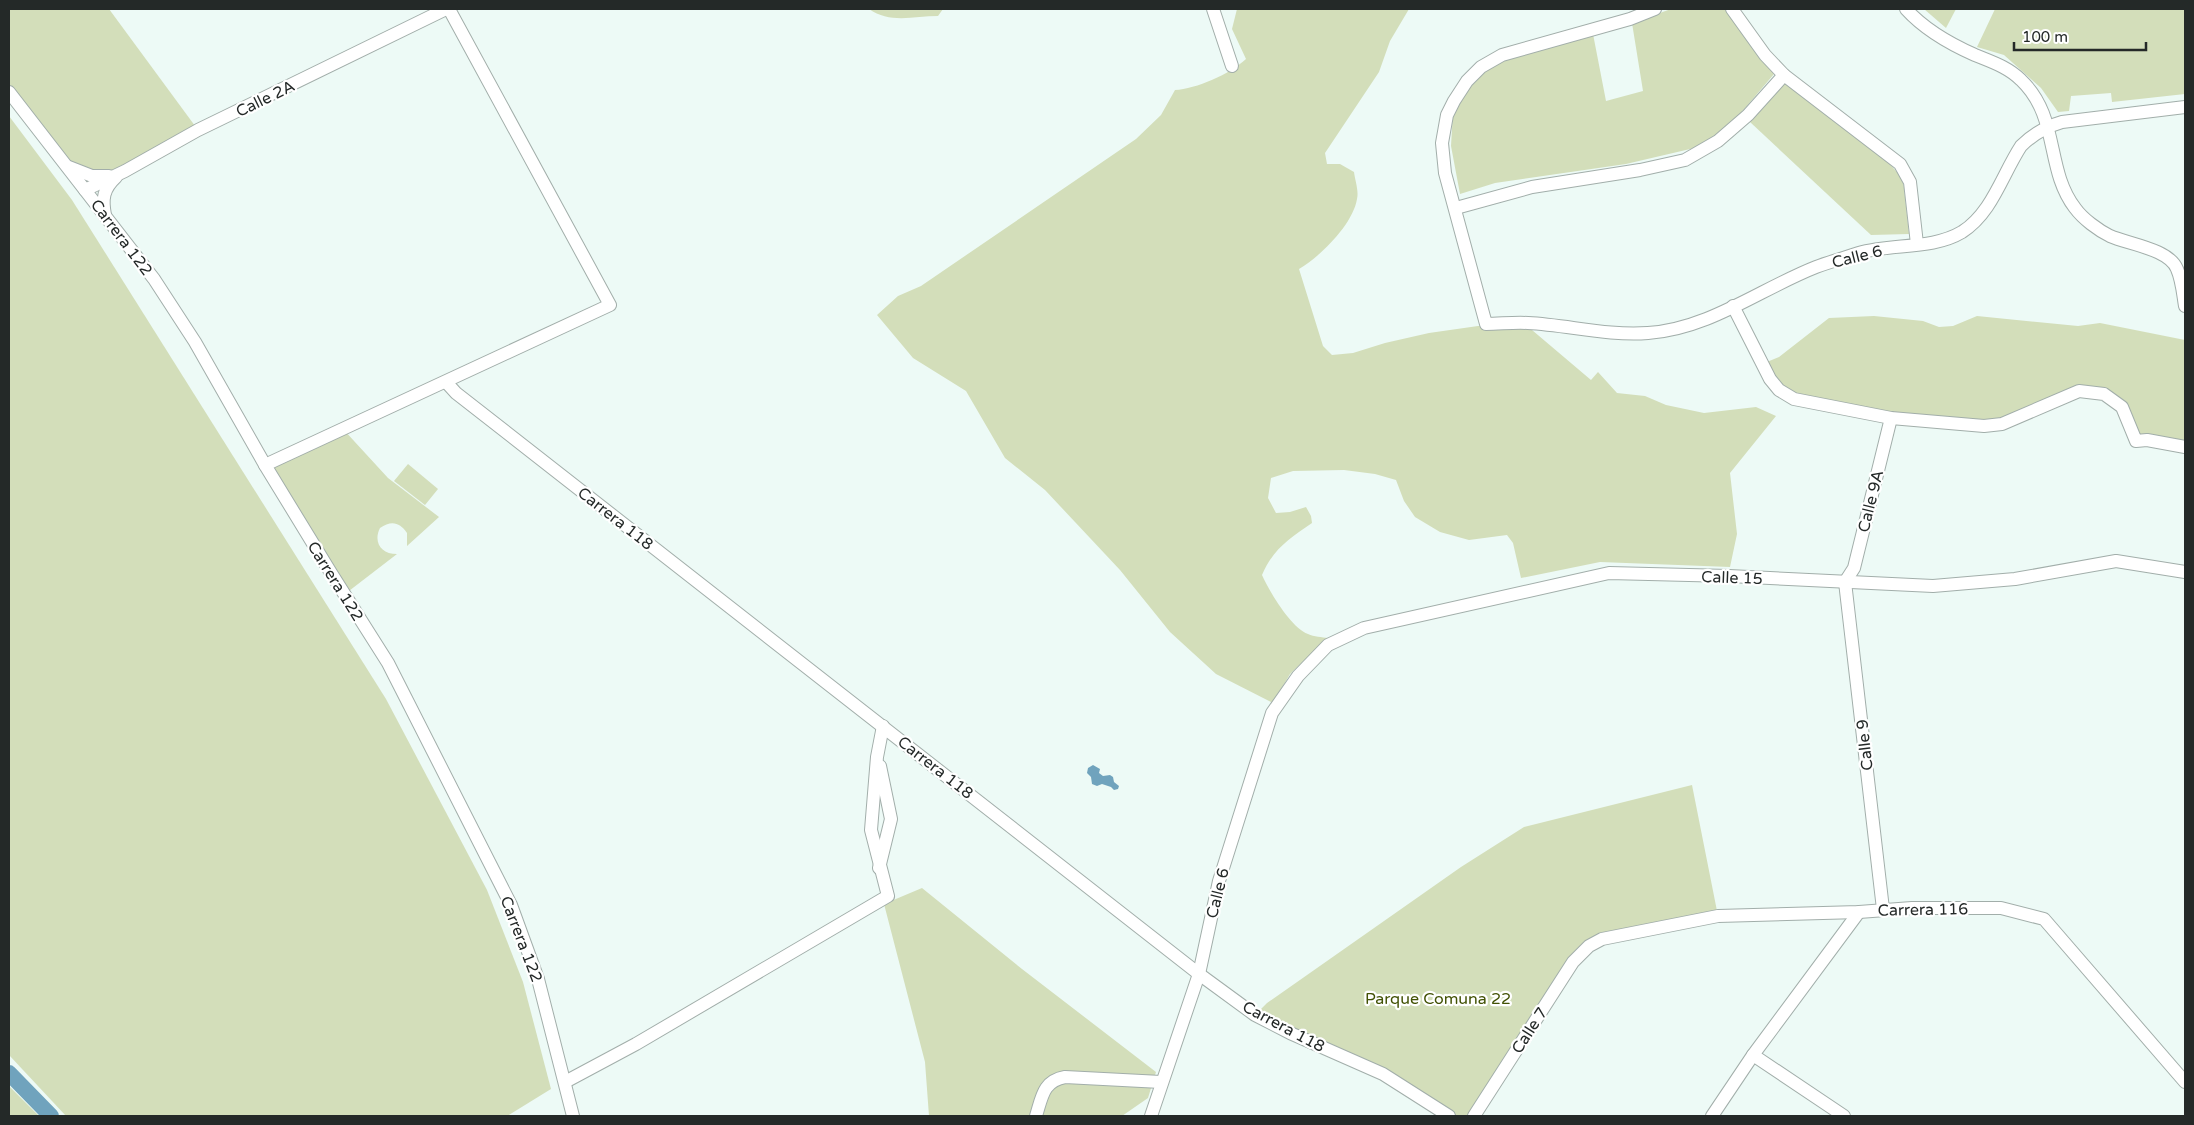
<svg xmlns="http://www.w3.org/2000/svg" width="2194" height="1125" font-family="'Varela Round',sans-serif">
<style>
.green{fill:#d3deba}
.water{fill:#70a3bd}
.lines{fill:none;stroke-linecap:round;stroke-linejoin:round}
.river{stroke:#70a3bd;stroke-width:16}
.minor-casing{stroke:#a2aeaa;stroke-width:14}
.minor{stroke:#fff;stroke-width:12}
.labels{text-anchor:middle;stroke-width:4.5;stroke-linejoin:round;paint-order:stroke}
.street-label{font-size:16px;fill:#242928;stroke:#fff}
.park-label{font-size:16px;fill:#415104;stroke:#fff}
</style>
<rect width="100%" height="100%" fill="#edfaf6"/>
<g class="green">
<polygon points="9,9 109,9 198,130 125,171 79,172 9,92"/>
<path d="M869 9H943L938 16C914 16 890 24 869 9Z"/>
<path d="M1237 9H1409L1390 41 1379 72 1325 153 1327 164H1340L1354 172C1355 180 1359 191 1357 199 1353 224 1321 256 1299 269L1323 346 1332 355 1353 353 1385 343 1429 333 1478 326 1511 327 1532 330 1591 380 1598 372 1617 393 1645 396 1666 405 1704 413 1756 407 1776 416 1730 473 1737 534 1730 567 1600 562 1521 578 1513 543 1507 535 1469 540 1440 532 1415 517 1404 501 1396 480 1375 474 1344 470 1293 471 1271 478 1268 498 1276 513 1290 512 1306 507 1311 516 1312 523C1289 539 1273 549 1262 575 1269 591 1291 628 1308 634 1314 637 1322 637 1328 638L1290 674 1273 703 1216 674 1170 632 1120 570 1045 490 1005 458 966 391 913 358 877 315 898 296 921 286 1136 139 1161 115 1175 90C1196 89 1230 74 1246 59L1232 29Z"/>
<polygon points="1671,9 1728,9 1774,74 1740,114 1703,146 1626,164 1495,183 1460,194 1451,146 1453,112 1478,74 1502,61 1593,34 1606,101 1643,91 1632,23"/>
<polygon points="1924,9 1956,9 1946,28"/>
<polygon points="1995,9 2184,9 2185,94 2112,102 2111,93 2071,96 2069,111 2058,112 2041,88 2004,55 1977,47"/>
<polygon points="1786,82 1881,154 1903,179 1909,234 1871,235 1750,122"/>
<polygon points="9,116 72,200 386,699 487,890 523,982 551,1089 507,1116 66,1116 9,1055"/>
<polygon points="1874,316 1923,321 1939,327 1953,326 1977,316 2078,326 2100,323 2185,340 2185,447 2136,441 2122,407 2079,392 1984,426 1794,399 1762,364 1779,357 1829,318"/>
<path d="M343 429 388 478 439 517 407 546V533C400 522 391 520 380 528 373 542 381 554 397 554L345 594 265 465Z"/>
<polygon points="408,464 438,489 425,505 394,481"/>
<polygon points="1692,785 1718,916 1589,946 1474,1116 1449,1116 1383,1074 1255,1015 1267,1003 1461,867 1524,827"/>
<polygon points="922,888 1022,969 1156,1072 1148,1098 1122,1116 929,1116 925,1062 884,904"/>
<polygon points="9,1086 39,1116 9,1116"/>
</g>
<polygon class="water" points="1093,765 1100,769 1099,773 1103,776 1110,775 1113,777 1114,782 1119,786 1118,789 1114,790 1111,787 1102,784 1097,786 1092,784 1091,777 1087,773 1088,768"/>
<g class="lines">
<polyline class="river" points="9,1073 51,1116"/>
<g class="minor-casing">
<g id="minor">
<polyline points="1213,9 1232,66"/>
<path d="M1655 9 1630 19 1502 55 1481 67 1467 81 1454 101 1447 115 1442 143 1445 173 1486 324C1500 324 1514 322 1528 323 1568 325 1607 336 1648 333 1709 329 1760 289 1816 267 1829 262 1844 258 1859 253 1891 243 1932 250 1962 232 1992 213 2002 175 2021 146 2033 134 2045 127 2062 122L2185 107"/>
<polyline points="1732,9 1765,55 1784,75 1900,164 1910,182 1917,244"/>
<path d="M1906 9C1925 30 1950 44 1975 55 1992 62 2008 67 2021 80 2060 117 2045 169 2075 208 2083 219 2098 230 2110 236 2128 244 2169 249 2177 269 2182 280 2183 294 2185 306"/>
<polyline points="9,92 154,279 195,342 265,465 331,573 388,663 511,905 538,979 573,1116"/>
<polyline points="69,167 92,176 109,176"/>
<polyline points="85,190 125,171 198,130 446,9"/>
<polyline points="1456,208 1532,187 1640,170 1685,160 1718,141 1748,115 1784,75"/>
<path d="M105 215C102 199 103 189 116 177"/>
<polyline points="1733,306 1770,379 1779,390 1794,399 1891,418 1984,426 2002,424 2079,391 2104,394 2122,407 2136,441 2147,440 2185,447"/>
<polyline points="446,382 456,393 1199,974 1255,1015 1290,1033 1383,1074 1449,1116"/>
<polyline points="265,465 610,305 449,9"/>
<polyline points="1845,582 1883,909"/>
<polyline points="1845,582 1854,568 1891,418"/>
<polyline points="879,868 891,819 880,766"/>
<polyline points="1753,1055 1844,1116"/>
<polyline points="565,1082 636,1044 888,896 871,830 877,757 883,726"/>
<path d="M1036 1116C1042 1097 1043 1081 1065 1077L1161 1082"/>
<polyline points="1151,1116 1199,974 1219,881 1272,713 1298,676 1328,645 1364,628 1609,573 1729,576 1933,586 2015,579 2116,561 2185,572"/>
<polyline points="1474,1116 1573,962 1589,946 1602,939 1718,916 1859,912 1912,908 2001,908 2044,919 2185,1082"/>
<polyline points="1712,1116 1753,1055 1859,912"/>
</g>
</g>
<use href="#minor" class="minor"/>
</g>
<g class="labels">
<g class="street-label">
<text transform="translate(265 98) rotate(-26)" y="6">Calle 2A</text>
<text transform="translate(122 237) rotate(53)" y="6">Carrera 122</text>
<text transform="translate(1857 256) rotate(-14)" y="6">Calle 6</text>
<text transform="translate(1870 501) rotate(-76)" y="6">Calle 9A</text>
<text transform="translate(616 518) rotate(38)" y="6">Carrera 118</text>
<text transform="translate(1732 577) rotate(2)" y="6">Calle 15</text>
<text transform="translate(336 581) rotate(58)" y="6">Carrera 122</text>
<text transform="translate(1864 745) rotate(-96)" y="6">Calle 9</text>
<text transform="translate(936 767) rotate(38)" y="6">Carrera 118</text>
<text transform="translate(1217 893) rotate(-76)" y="6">Calle 6</text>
<text transform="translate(1923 909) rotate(-1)" y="6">Carrera 116</text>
<text transform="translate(522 939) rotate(69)" y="6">Carrera 122</text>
<text transform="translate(1284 1026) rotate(28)" y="6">Carrera 118</text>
<text transform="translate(1529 1030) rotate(-57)" y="6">Calle 7</text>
</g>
<g class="park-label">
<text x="1438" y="1004">Parque Comuna 22</text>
</g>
</g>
<rect width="2194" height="1125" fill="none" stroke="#242928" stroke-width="20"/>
<path d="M2014 42v8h132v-8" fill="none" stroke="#242928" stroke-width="2.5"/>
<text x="2022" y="42" font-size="15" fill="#242928" stroke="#ffffff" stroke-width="4" paint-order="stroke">100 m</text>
</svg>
